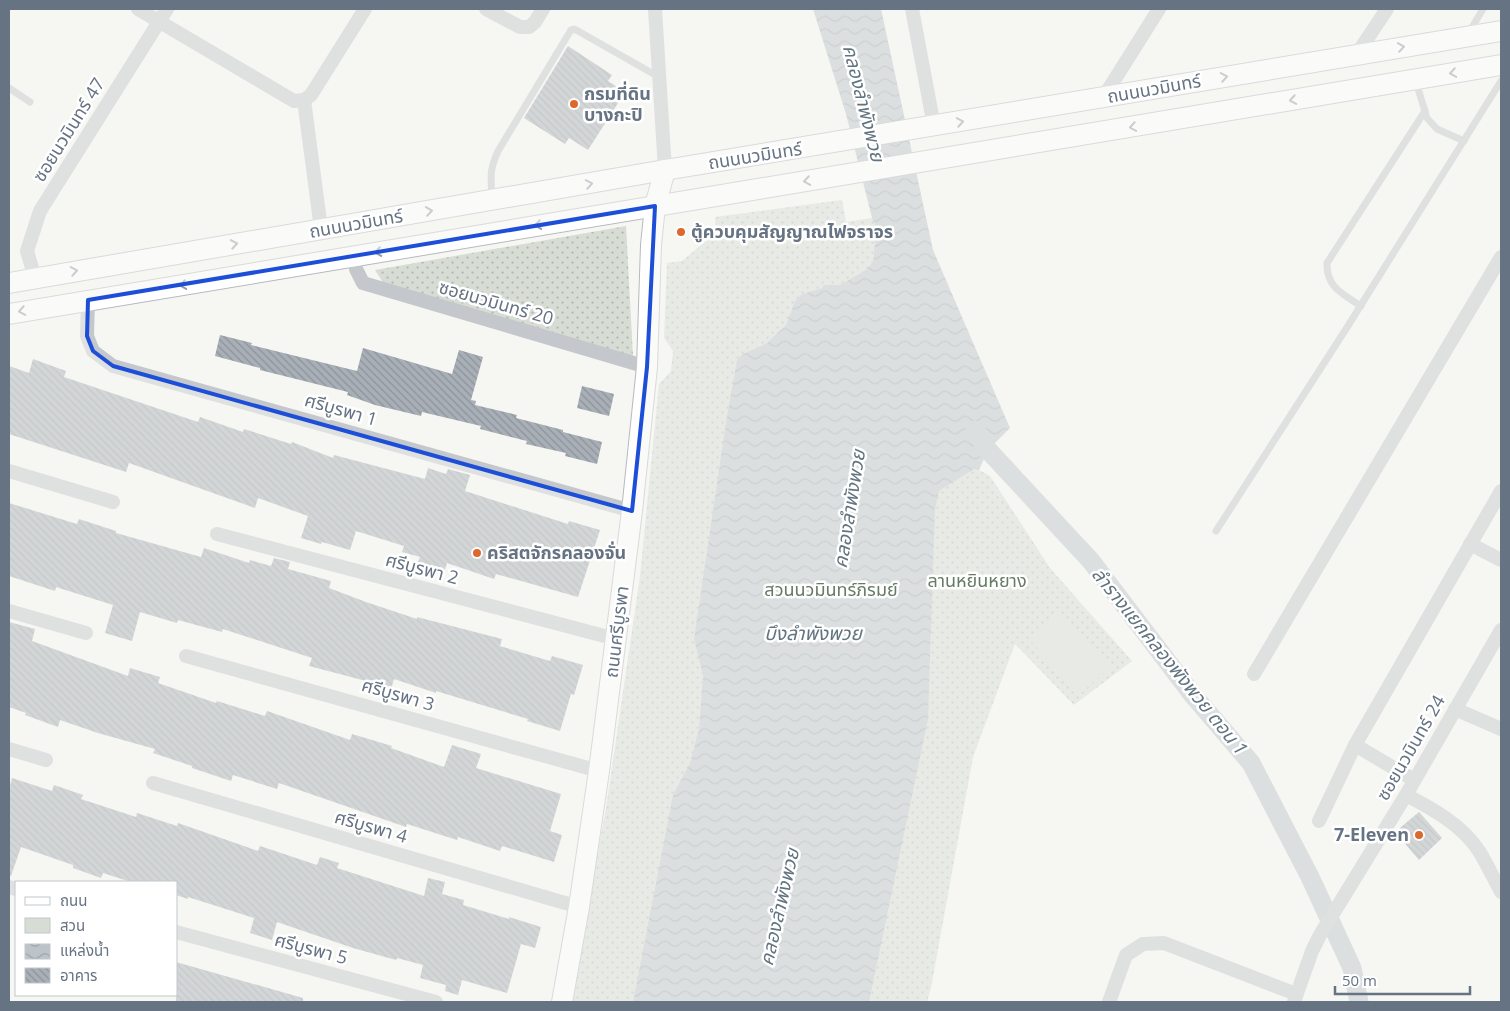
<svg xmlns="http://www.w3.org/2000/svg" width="1510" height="1011" font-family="'Open Sans','Noto Sans Thai',sans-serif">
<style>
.green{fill:url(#green-dots)}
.pitch{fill:#d7ddd4}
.water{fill:url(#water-waves)}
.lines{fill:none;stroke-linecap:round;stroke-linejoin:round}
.canal{stroke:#bcc4ca;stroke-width:19}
.building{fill:url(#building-back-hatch)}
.secondary-casing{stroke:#b6babf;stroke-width:22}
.lane{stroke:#c4c7cb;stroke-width:7}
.street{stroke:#c4c7cb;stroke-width:14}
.secondary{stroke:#fff;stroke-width:20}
.oneway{stroke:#949da8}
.marked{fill:none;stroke:#1d4ed8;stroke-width:4;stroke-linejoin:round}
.poi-dot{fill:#dd682d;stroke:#fff;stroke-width:2}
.labels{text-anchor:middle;stroke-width:5;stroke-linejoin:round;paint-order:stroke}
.street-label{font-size:18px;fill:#667383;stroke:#fff}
.poi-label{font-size:18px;font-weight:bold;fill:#667383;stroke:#fff;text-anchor:start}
.park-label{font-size:18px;fill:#677b65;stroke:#fff}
.water-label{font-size:19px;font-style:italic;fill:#62747f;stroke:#fff}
</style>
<defs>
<pattern id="green-dots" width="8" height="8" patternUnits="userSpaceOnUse" patternTransform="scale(1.25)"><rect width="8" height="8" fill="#d7ddd4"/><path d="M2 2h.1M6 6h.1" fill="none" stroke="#b2b8b1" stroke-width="1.8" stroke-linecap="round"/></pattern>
<pattern id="water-waves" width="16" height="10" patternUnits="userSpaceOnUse" patternTransform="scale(1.25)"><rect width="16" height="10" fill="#bcc4ca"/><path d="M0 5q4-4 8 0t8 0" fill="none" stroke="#9da4a9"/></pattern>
<pattern id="building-back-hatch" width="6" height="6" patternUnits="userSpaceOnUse" patternTransform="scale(1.25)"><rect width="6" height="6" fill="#a9afb6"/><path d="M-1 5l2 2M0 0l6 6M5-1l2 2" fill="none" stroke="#8d9399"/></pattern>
</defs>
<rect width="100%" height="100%" fill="#f6f6f3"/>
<g class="green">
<polygon points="842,200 846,222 872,218 876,227 873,262 979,470 990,476 1050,568 1132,661 1074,705 1015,644 973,757 931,988 927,1002 570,1002 606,808 640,576 659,384 671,371 673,351 664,338 667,263 682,261 707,240 716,238 715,217"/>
<polygon points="626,226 633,357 384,284 375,270"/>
</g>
<polygon class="pitch" points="1058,610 1111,666 1080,694 1028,638"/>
<polygon class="water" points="813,9 881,9 933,250 1010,428 988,450 979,470 974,469 939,491 935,509 928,719 869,1002 633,1002 673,795 690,763 699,729 703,675 694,639 727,416 737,360 743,354 767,343 786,325 795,301 802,294 823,288 823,285 840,285 866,270 873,262 876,227 872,218 846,114"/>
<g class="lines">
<polyline class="canal" points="975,430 988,450 1091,561 1192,694 1251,763 1310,877 1352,968 1359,1002"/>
</g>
<g class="building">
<polygon points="568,46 612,75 608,81 625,92 588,150 569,138 565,144 524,118"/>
<polygon points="220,335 252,343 251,345 357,371 363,348 452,374 459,350 483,357 471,400 476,401 475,405 517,415 516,418 563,430 563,432 602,442 597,464 565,456 566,453 526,444 527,441 480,429 481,426 422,412 421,416 375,405 347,395 348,392 260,370 260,368 215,356"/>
<polygon points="33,359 66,371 64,377 198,422 200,417 243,432 244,429 291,444 292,442 333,458 334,455 425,479 428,468 446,474 448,469 470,475 465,491 568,524 569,521 600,530 578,597 496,574 494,579 447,563 444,573 417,565 420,557 402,552 404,546 356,531 350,550 322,542 321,544 301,538 308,516 258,498 255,508 129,463 126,472 9,434 9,366 29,373"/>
<polygon points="582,386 614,394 609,416 577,408"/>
<polygon points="9,503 77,524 79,519 116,531 116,533 201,557 204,548 249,563 250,560 271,566 274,558 290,562 288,569 331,581 329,588 366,602 417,619 417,617 502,639 500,646 550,661 552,656 583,665 574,695 571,694 560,731 527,721 528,719 492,708 436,691 436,693 394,679 389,696 368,689 370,682 309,666 312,658 223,629 222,632 178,620 177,623 140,612 132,641 105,633 113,605 56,587 55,591 9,576"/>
<polygon points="9,622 35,629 32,641 128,676 130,668 160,677 158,683 216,703 217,701 265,716 267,711 350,740 352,734 392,746 391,748 444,767 452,745 481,754 476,768 561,794 550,831 562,835 554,862 502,846 500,851 458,837 457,840 407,824 406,827 279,783 277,789 233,775 231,781 192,768 192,766 153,753 155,749 98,733 60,720 58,727 25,715 26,713 9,707"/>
<polygon points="12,778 52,791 54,785 83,795 81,799 136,817 137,813 177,826 178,823 258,851 260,846 317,865 320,857 339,863 337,868 424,896 428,878 445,882 442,894 464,900 463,905 509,919 509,917 541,927 535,948 521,944 507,993 462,980 458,995 445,991 446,985 420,978 423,965 397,958 396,960 353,948 277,922 272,940 250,933 254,918 188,897 188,899 176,895 176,882 131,882 103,873 101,878 73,868 73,865 21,847 11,876 9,875 9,790"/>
<polygon points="1419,812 1442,838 1419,860 1395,832"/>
<polygon points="176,962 303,998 303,1002 176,1002"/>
</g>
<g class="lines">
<g class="secondary-casing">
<g id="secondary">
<polyline points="9,283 665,170 1501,31"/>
<polyline points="9,314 1501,65"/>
<polyline points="562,1002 579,907 599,771 632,511 647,367 651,245 655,206 665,170"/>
</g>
</g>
<g class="lane">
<polyline points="1468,34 1483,9"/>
<polyline points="1416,82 1427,118 1437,129 1464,141"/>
<polyline points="9,88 30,102"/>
<path d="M492 198C491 177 489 171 498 151L571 30 574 29 578 31 659 77"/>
<path d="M1361 306C1343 294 1326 287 1327 263L1425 111"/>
<polyline points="1216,531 1346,329 1501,81"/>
</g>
<g class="street">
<polyline points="138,9 294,101 304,100 311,95 365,9"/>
<polyline points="486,9 520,27 529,27 535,22 543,9"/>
<polyline points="655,9 665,170"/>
<polyline points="912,9 934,126"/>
<polyline points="1357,54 1387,9"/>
<polyline points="1103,98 1159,9"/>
<polyline points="304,100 321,229"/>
<polyline points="355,256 356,269 363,283 647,367"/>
<polyline points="35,278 27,251 40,211 167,9"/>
<polyline points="88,300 87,336 93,351 113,366 632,511"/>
<polyline points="9,471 113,502"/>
<polyline points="217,534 616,639"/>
<polyline points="1470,544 1501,560"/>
<polyline points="9,611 86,633"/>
<polyline points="186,656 599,771"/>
<polyline points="1254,674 1501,257"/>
<polyline points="1455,709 1501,729"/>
<polyline points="1355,745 1414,780"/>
<polyline points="9,749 46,760"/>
<polyline points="153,783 579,907"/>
<path d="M1406 795C1433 809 1462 825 1479 851 1487 864 1494 879 1501 892"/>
<polyline points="1319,821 1355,745 1501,491"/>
<polyline points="9,887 16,889"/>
<polyline points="176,932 436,1002"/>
<polyline points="1109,1002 1126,955 1143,944 1164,943 1296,994"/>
<polyline points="1294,1002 1312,951 1320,935 1406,795 1501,630"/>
</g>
<use href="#secondary" class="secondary"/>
</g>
<defs><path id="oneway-chevron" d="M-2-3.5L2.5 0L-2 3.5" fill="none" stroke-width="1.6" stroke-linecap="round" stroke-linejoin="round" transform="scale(1.25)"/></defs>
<g class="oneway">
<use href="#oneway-chevron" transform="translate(1401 47) rotate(-9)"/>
<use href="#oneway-chevron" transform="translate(1453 73) rotate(171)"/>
<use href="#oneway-chevron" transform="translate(1224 77) rotate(-10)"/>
<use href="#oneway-chevron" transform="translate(1293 100) rotate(170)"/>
<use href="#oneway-chevron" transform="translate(960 122) rotate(-10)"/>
<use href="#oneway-chevron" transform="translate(1133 127) rotate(170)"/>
<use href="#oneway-chevron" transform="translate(807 181) rotate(171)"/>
<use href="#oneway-chevron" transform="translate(589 184) rotate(-10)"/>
<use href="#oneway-chevron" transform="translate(429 211) rotate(-9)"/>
<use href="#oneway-chevron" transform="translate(538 225) rotate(171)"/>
<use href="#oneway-chevron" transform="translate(234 244) rotate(-10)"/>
<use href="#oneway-chevron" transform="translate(378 252) rotate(171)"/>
<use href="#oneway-chevron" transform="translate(74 271) rotate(-10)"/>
<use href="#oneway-chevron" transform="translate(183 285) rotate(171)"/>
<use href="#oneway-chevron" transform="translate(22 311) rotate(170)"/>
</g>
<path d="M0 0H1510V1011H0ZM655 206 647 367 632 511 113 366 93 351 87 336 88 300Z" fill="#f6f6f3" fill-opacity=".55" fill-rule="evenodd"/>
<path class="marked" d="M655 206 647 367 632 511 113 366 93 351 87 336 88 300Z"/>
<g class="poi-dot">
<circle cx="574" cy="104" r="5"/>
<circle cx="681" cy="232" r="5"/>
<circle cx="477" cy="553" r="5"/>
<circle cx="1419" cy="835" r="5"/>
</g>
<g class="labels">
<g class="street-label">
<text transform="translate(1154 89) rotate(-10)" y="6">ถนนนวมินทร์</text>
<text transform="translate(69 130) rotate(-58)" y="6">ซอยนวมินทร์ 47</text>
<text transform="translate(755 156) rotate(-9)" y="6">ถนนนวมินทร์</text>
<text transform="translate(356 224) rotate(-10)" y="6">ถนนนวมินทร์</text>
<text transform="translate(496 303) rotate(16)" y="6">ซอยนวมินทร์ 20</text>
<text transform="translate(341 410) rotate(16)" y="6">ศรีบูรพา 1</text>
<text transform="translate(422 569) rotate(15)" y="6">ศรีบูรพา 2</text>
<text transform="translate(617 632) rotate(-83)" y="6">ถนนศรีบูรพา</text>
<text transform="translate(398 695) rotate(16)" y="6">ศรีบูรพา 3</text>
<text transform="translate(1411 748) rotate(-60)" y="6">ซอยนวมินทร์ 24</text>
<text transform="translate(371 827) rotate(16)" y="6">ศรีบูรพา 4</text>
<text transform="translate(311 949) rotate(15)" y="6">ศรีบูรพา 5</text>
</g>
<g class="poi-label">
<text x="584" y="100">กรมที่ดิน<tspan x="584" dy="21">บางกะปิ</tspan></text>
<text x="691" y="238">ตู้ควบคุมสัญญาณไฟจราจร</text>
<text x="487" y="559">คริสตจักรคลองจั่น</text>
<text x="1409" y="841" text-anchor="end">7-Eleven</text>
</g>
<g class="park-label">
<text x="977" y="587">ลานหยินหยาง</text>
<text x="831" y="596">สวนนวมินทร์ภิรมย์</text>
</g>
<g class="water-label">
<text transform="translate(864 103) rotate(76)" y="7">คลองลำพังพวย</text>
<text transform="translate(849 509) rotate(-81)" y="7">คลองลำพังพวย</text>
<text x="813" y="640">บึงลำพังพวย</text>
<text transform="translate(1170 661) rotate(51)" y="7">ลำรางแยกคลองพังพวย ตอน 1</text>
<text transform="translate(779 907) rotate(-77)" y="7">คลองลำพังพวย</text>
</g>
</g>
<rect width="1510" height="1011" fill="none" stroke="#667383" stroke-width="20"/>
<rect x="15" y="881" width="162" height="115" fill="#ffffff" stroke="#c2c7cd"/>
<rect x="25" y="897" width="25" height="8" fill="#ffffff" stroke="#c2c7cd"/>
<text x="60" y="906" font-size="15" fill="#667383">ถนน</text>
<rect x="25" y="918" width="25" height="15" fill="#d7ddd4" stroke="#c2c7cd"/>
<text x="60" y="931" font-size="15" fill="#667383">สวน</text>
<rect x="25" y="944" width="25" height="15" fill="url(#water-waves)" stroke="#c2c7cd"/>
<text x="60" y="956" font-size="15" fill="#667383">แหล่งน้ำ</text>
<rect x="25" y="968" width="25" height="15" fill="url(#building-back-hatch)" stroke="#c2c7cd"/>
<text x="60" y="981" font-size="15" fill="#667383">อาคาร</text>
<path d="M1335 986v8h135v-8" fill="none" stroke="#667383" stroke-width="2.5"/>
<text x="1342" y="986" font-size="15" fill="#667383" stroke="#ffffff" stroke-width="4" paint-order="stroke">50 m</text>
</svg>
